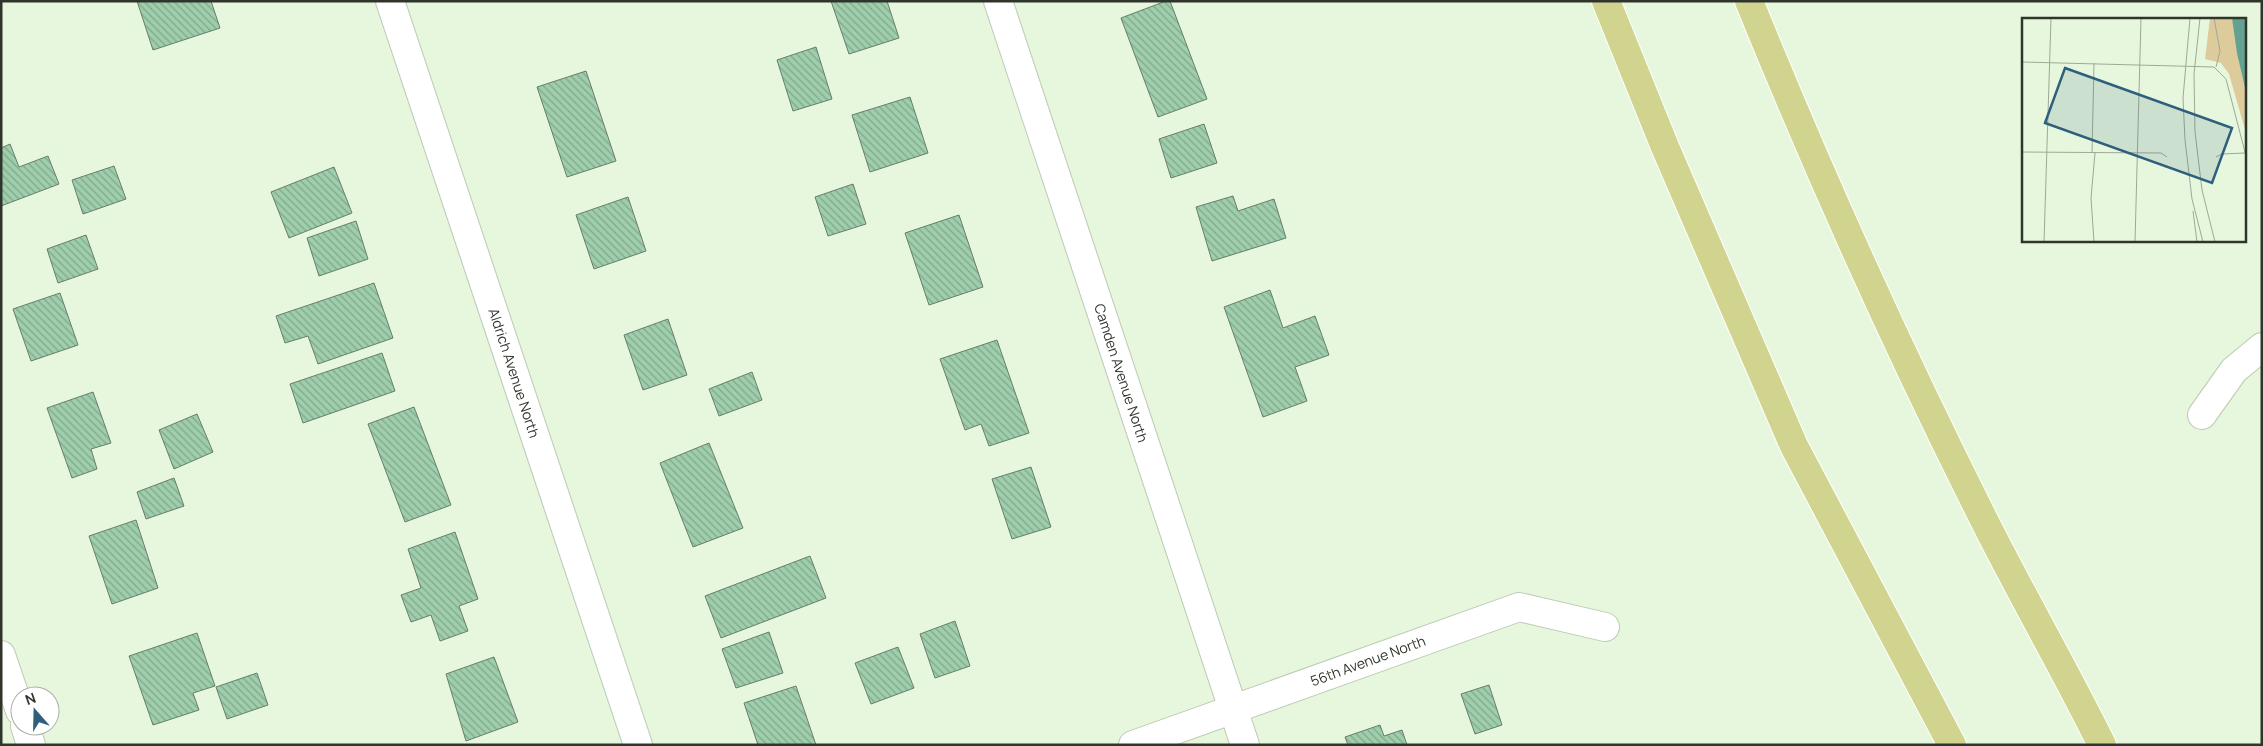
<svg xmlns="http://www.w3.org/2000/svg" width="2263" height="746" font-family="Manrope,sans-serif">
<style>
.building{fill:url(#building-back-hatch);stroke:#677e6d}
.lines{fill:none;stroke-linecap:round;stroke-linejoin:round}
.minor-casing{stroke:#bbcab1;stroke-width:30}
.highway-casing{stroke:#fff;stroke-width:30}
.minor{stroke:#fff;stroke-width:28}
.highway{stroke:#d0d48e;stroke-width:28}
.labels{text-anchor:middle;stroke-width:4;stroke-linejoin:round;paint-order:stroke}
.street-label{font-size:14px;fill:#2f352b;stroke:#fff}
.inset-road{fill:none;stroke:#9da996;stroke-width:1}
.view{fill:#2e5f7d;fill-opacity:0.15;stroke:#2e5f7d;stroke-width:2.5}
.inset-edge{fill:none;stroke:#2f352b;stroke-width:2.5}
</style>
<defs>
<pattern id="building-back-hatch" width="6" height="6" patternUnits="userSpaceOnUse" patternTransform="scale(1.25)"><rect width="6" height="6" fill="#9eceab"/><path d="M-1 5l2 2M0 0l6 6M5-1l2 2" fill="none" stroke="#81a88b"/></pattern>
</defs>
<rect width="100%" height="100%" fill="#e7f7dd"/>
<g class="building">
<polygon points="137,1 211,1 220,28 153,50"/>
<polygon points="831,1 887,1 899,38 849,54"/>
<polygon points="1166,1 1170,1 1207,99 1158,117 1121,18"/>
<polygon points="816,47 832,99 793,111 777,60"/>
<polygon points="586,71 616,161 567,177 537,87"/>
<polygon points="910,97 928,153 870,172 852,115"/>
<polygon points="1204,124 1217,163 1171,178 1159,139"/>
<polygon points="10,144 19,167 48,156 59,184 1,206 1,148"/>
<polygon points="114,166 126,199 83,214 72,180"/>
<polygon points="334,167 352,213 289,238 271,192"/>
<polygon points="853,184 866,224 828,236 815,197"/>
<polygon points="1233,196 1238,211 1274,199 1286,238 1212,261 1196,207"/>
<polygon points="628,197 646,251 594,269 576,215"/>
<polygon points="959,215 983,287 929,305 905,233"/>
<polygon points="356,221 368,259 319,276 307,238"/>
<polygon points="86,235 98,269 58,283 47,249"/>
<polygon points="374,283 393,338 318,364 308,336 285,343 276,316"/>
<polygon points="1270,290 1283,328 1315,316 1329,355 1295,367 1307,401 1263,417 1224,307"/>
<polygon points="60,293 78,345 31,361 13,309"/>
<polygon points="668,319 687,375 643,390 624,335"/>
<polygon points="997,340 1029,433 989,446 981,424 965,430 940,359"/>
<polygon points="382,353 395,391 303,423 290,384"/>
<polygon points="752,372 762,400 719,416 709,389"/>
<polygon points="93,392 111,443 91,449 97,469 72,478 47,408"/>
<polygon points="414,407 451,505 405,522 368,424"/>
<polygon points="197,414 213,452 174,469 159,430"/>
<polygon points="709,443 743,528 693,547 660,463"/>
<polygon points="1031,467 1051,527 1012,539 992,479"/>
<polygon points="174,478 184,506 146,519 137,492"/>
<polygon points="136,520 158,588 112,604 89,536"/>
<polygon points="455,532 478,599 459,606 468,631 440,641 431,615 411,622 401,595 421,588 408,549"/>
<polygon points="810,556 826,598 721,638 705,596"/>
<polygon points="955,621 970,666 935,678 920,634"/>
<polygon points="769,632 783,673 736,688 722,649"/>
<polygon points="197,633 215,686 193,693 199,710 153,725 129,656"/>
<polygon points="898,647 914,688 871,704 855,663"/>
<polygon points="494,657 518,722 466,741 446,674"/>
<polygon points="257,673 268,705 227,719 216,687"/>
<polygon points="1489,685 1502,725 1475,734 1461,694"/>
<polygon points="796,686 816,745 758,745 744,703"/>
<polygon points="1380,725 1384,736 1402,730 1407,745 1348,745 1345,737"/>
</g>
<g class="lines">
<g class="minor-casing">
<g id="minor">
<polyline points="390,1 638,745"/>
<polyline points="998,1 1245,745"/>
<polyline points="2202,415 2234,370 2262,347"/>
<polyline points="1,655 20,711"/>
<polyline points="25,726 31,745"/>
<polyline points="1133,745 1519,607 1605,627"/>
</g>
</g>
<g class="highway-casing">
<g id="highway">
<polyline points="1606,1 1665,147 1794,446 1952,745"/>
<path d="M1749 1C1820 176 1898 349 1983 518 2021 594 2064 668 2102 745"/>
</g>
</g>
<use href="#minor" class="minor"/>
<use href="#highway" class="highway"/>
</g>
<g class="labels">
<g class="street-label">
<text transform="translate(514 373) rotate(72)" y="5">Aldrich Avenue North</text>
<text transform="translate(1121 373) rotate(72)" y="5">Camden Avenue North</text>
<text transform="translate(1368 661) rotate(-20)" y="5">56th Avenue North</text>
</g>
</g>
<g transform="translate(2022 18)">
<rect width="224" height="224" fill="#e7f7dd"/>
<path d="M188 0H210L224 63V115L207 56 199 45 183 41Z" fill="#ddcb9c"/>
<path d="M210 0H224V74L215 35Z" fill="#63a290"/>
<path class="inset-road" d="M168 0 161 80 163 122 170 181 181 224M178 0 172 56 173 114 180 172 193 224M192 0 198 33 194 49M0 44 192 49 204 61 224 138M0 134 139 135 145 139M70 135 72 45M194 139 200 136 223 135M171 193 175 224M22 224 29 0M72 224 69 180 73 135M113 224 119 0"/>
<path class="view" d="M43 50 210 110 190 165 23 105Z"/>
<rect width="224" height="224" class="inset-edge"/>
</g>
<rect width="2263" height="746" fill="none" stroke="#2f352b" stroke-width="5"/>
<g transform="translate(35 711) rotate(340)"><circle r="24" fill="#ffffff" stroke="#acaeaa"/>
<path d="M0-4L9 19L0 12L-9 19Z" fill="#2e5f7d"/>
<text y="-8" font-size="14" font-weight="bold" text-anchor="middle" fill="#2f352b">N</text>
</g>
</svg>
